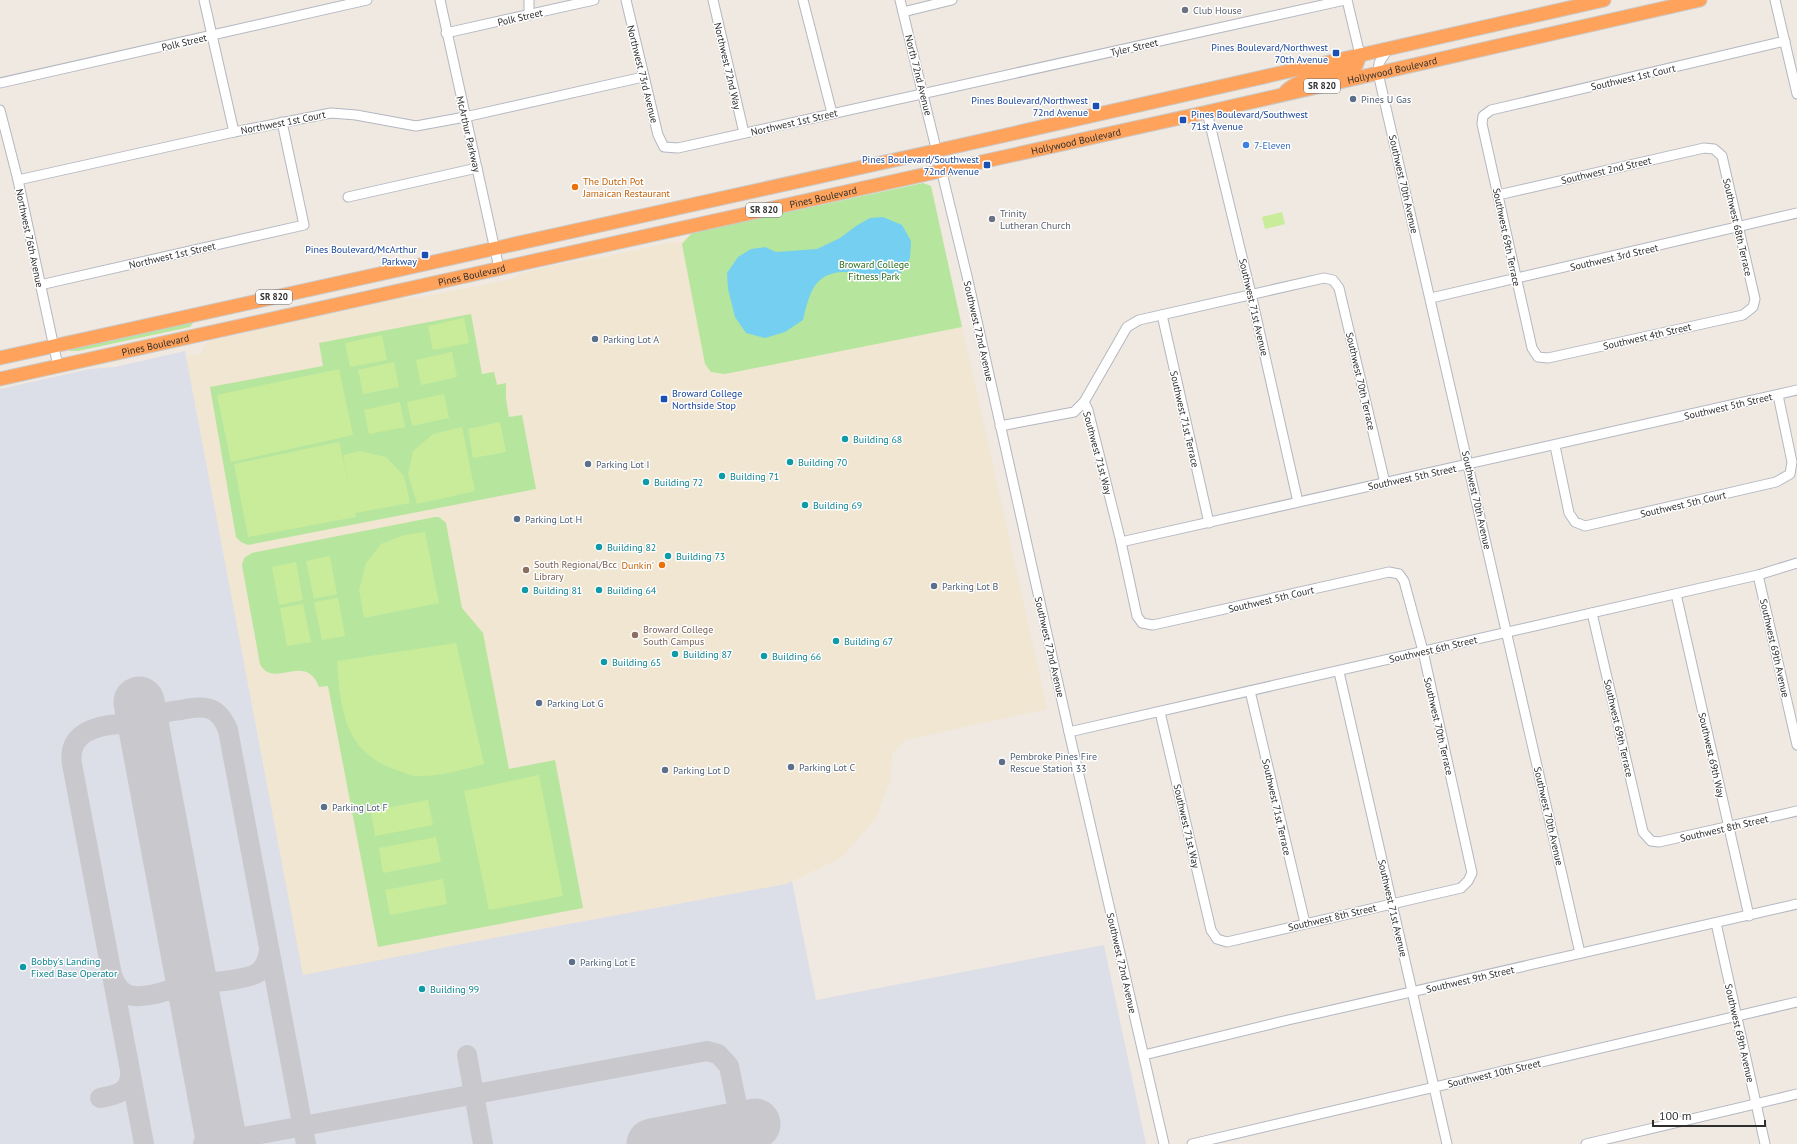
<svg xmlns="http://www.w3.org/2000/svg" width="1797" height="1144" font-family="'PT Sans',sans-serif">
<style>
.education{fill:#f0e6d1}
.airport{fill:#dcdee8}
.green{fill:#b6e59e}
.pitch{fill:#c9ec9a}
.water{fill:#75cff0}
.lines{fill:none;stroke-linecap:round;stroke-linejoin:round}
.taxiway{stroke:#c9c8cc;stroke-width:20}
.runway{stroke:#c9c8cc;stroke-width:51}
.minor-casing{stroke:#b4b7c1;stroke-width:11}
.highway-casing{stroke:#c9c9c9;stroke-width:15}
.minor{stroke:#fff;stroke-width:9}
.highway{stroke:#ffa35c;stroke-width:13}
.worship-dot{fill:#6b7280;stroke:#fff;stroke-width:1.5}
.transit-dot{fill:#1a4fb4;stroke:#fff;stroke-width:1.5}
.service-dot{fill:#5c6f8a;stroke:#fff;stroke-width:1.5}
.shop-dot{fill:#3f7fe0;stroke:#fff;stroke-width:1.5}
.food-dot{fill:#e8710a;stroke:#fff;stroke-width:1.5}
.culture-dot{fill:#0f9aa8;stroke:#fff;stroke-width:1.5}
.education-dot{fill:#8d6e63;stroke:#fff;stroke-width:1.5}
.labels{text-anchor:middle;stroke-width:3;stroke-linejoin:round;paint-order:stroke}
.shield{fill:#fff;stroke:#6d6d6d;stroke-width:1}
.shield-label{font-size:9px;font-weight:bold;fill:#2e2e2e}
.worship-label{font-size:10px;fill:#5b616d;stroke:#fff;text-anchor:start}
.street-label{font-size:10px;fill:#2e2e2e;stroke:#fff}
.transit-label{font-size:10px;fill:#164399;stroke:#fff;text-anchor:end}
.service-label{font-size:10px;fill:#4e5e75;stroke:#fff;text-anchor:start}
.shop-label{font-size:10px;fill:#366cbe;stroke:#fff;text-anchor:start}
.food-label{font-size:10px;fill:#c56008;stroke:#fff;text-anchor:start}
.park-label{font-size:10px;fill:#2c6e1b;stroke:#fff}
.culture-label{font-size:10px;fill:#0d838f;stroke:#fff;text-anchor:start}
.education-label{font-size:10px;fill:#785e54;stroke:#fff;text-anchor:start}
</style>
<rect width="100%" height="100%" fill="#efe9e1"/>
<polygon class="education" points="923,183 931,186 1047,709 905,740 892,753 891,778 876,818 842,857 787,884 504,936 303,976 186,356 203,353 202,347 205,346 208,341 399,298 416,298 509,280 520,274 555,265 610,256 668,243 682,242 687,236 694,233"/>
<polygon class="airport" points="185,351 303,975 504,936 786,884 792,881 816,1000 1104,945 1146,1144 0,1144 0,389 90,369 115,367"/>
<g class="green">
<polygon points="923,183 931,186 962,327 725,374 711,372 705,364 682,244 692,233"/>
<polygon points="471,314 482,374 494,372 497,385 506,383 506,399 509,417 522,415 536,489 248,545 241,542 236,537 210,387 323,366 319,343"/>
<polygon points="196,319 190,327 78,351 70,351 69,347"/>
<path d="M435 517H439L446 523 462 608 483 633 509 769 555 760 583 908 378 947 328 686 319 687C306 651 273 690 260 664L242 565 244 558 252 553Z"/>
</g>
<g class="pitch">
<polygon points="1282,212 1285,224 1265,229 1262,217"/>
<polygon points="464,318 469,343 433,350 428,326"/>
<polygon points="382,335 387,360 350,367 345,343"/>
<polygon points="452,352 457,377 421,385 416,360"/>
<polygon points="394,362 399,387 363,394 358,370"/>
<polygon points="339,369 353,435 231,462 217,395"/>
<polygon points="444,394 449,418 412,426 407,402"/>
<polygon points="400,402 405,427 369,434 364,410"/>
<polygon points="500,422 506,452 473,458 468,429"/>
<polygon points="462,427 475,491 417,504 408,474 413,451 433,434"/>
<polygon points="339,442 349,486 343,455 360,451 386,457 404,476 410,503 355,513 356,517 248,537 234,464"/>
<polygon points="425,532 439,603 364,618 359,590 366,563 381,544 404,535"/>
<polygon points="330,556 337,594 314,599 306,561"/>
<polygon points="296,562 303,600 279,605 272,567"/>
<polygon points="338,598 345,636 322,640 314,602"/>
<polygon points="303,604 311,642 287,646 280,608"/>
<path d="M456 643 484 764C462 770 438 777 415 776 408 775 400 771 394 769 344 752 340 707 337 661Z"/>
<polygon points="539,775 563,896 489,910 464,791"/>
<polygon points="428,800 433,825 375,836 371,811"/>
<polygon points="436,837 441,862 383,873 379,848"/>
<polygon points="443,879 447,904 390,915 385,890"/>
</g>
<path class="water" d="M883 217 902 225 911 241 910 258 902 272 887 281C861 273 825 261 811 293 807 302 805 311 803 320L785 332 765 338 746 333 735 317 728 289 727 273 738 257 751 249 765 247 776 252 817 249 840 238 856 226 870 218Z"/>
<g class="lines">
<g class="taxiway">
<path d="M189 967C193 973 197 978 205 981 214 984 251 978 259 972 266 966 268 958 269 950"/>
<path d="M113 978C122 999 135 998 155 994 172 990 185 986 189 967"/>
<path d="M167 991C181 990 190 996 196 1008"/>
<polyline points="467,1055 483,1144"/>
<path d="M100 1098C115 1095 130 1093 130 1074"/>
<path d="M217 1118C223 1130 230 1137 244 1137L707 1051 718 1054 729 1066 737 1105 736 1128 743 1144"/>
<path d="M144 1144 72 764C67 733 96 725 121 724 128 723 138 727 145 725 150 722 155 717 160 715 166 711 174 711 181 710 204 705 218 705 228 730L306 1144"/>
<path d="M203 1144C214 1138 217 1130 217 1118"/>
</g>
<g class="runway">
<polyline points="139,702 222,1144"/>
<polyline points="652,1144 755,1124"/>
</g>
<g class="minor-casing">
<g id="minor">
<polyline points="204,0 234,132"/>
<polyline points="440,0 499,268"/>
<polyline points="626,0 658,135 664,147 678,148 1345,0"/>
<polyline points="713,0 744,133"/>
<polyline points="803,0 832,113"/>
<polyline points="900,0 967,276 1069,732 1164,1144"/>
<polyline points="1347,0 1360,55"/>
<polyline points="1775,0 1797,94"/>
<polyline points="903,12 952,0"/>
<polyline points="529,15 529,0"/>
<polyline points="446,33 594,0"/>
<polyline points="1388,49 1379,63 1378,73 1580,953"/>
<polyline points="0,83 367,0"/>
<polyline points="0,110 18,180 58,366"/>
<polyline points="1207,112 1251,294 1298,502"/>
<polyline points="18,180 234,132 331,113 356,115 416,126 465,117 643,77"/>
<polyline points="1498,195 1704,148 1714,149 1722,156 1755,299 1753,307 1743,315 1548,358 1538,357 1532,348 1482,124 1483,116 1491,110 1785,41"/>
<polyline points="348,197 477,168"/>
<polyline points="40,285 304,225 282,122"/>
<polyline points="1431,298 1797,213"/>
<polyline points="1162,315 1209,523"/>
<polyline points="1000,426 1074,412 1084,402"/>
<polyline points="1555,446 1569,513 1575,522 1585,526 1776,482 1790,474 1792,462 1778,395"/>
<polyline points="1121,542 1797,390"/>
<polyline points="1758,575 1797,745"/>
<polyline points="1676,594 1749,916"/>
<polyline points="1592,613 1643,832 1651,841 1659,842 1797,811"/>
<polyline points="1339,672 1447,1144"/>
<polyline points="1250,691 1305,923"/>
<polyline points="1160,712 1211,930 1217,939 1227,942 1461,888 1468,881 1472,873 1423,651 1404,581 1399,574 1389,572 1153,625 1142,623 1137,616 1121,542 1088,410 1084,402 1127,327 1139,320 1324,278 1333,280 1339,288 1385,483"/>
<polyline points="1069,732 1758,575 1797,563"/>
<polyline points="1716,923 1765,1144"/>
<polyline points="1144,1055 1288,1020 1797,904"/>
<polyline points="1192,1144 1797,1002"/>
<polyline points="1586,1144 1797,1094"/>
</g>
</g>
<g class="highway-casing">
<g id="highway">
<path d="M1286 91C1305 74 1333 75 1356 66L1360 55"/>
<polyline points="0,358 953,147 1604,0"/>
<path id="s1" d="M0 379 1207 112 1700 0"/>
</g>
</g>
<use href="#minor" class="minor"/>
<use href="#highway" class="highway"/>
</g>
<g class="worship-dot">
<circle cx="1185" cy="10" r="4"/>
<circle cx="992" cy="219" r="4"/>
</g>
<g class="transit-dot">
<rect x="1332" y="49" width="8" height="8" rx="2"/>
<rect x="1092" y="102" width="8" height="8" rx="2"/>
<rect x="1179" y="116" width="8" height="8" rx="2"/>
<rect x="983" y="161" width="8" height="8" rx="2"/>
<rect x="421" y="251" width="8" height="8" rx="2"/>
<rect x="660" y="395" width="8" height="8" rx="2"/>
</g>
<g class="service-dot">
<circle cx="1353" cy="99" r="4"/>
<circle cx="595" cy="339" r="4"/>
<circle cx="588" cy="464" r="4"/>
<circle cx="517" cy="519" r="4"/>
<circle cx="934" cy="586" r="4"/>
<circle cx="539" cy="703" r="4"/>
<circle cx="1002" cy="762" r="4"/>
<circle cx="791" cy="767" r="4"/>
<circle cx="665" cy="770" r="4"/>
<circle cx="324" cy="807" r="4"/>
<circle cx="572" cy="962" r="4"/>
</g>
<circle class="shop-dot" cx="1246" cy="145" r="4"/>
<g class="food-dot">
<circle cx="575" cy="187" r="4"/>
<circle cx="662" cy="565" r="4"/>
</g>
<g class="culture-dot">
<circle cx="845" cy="439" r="4"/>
<circle cx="790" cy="462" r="4"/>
<circle cx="722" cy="476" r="4"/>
<circle cx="646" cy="482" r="4"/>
<circle cx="805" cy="505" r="4"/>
<circle cx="599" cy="547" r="4"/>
<circle cx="668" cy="556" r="4"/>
<circle cx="525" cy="590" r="4"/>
<circle cx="599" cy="590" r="4"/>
<circle cx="836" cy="641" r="4"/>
<circle cx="675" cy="654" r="4"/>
<circle cx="764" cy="656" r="4"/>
<circle cx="604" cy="662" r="4"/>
<circle cx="23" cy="967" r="4"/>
<circle cx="422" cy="989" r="4"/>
</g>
<g class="education-dot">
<circle cx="526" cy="570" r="4"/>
<circle cx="635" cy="635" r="4"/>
</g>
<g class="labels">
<g class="shield">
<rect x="1304" y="79" width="36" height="14" rx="3"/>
<rect x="746" y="203" width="36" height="14" rx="3"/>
<rect x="256" y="290" width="36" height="14" rx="3"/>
</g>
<g class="shield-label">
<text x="1322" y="89">SR 820</text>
<text x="764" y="213">SR 820</text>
<text x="274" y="300">SR 820</text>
</g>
<g class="worship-label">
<text x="1193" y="14">Club House</text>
<text x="1000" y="217">Trinity<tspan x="1000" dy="12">Lutheran Church</tspan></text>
</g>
<g class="street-label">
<text transform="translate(520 17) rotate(-13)" y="4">Polk Street</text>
<text transform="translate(184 42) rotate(-13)" y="4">Polk Street</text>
<text transform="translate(1134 47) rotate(-13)" y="4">Tyler Street</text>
<text transform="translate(728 66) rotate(77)" y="4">Northwest 72nd Way</text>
<text dy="4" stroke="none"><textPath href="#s1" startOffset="1426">Hollywood Boulevard</textPath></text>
<text transform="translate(643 74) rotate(76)" y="4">Northwest 73rd Avenue</text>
<text transform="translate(919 75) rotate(76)" y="4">North 72nd Avenue</text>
<text transform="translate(1633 77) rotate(-13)" y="4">Southwest 1st Court</text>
<text transform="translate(283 122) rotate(-11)" y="4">Northwest 1st Court</text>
<text transform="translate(794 122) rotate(-13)" y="4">Northwest 1st Street</text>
<text transform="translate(469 134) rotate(77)" y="4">McArthur Parkway</text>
<text dy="4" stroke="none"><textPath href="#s1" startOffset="1102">Hollywood Boulevard</textPath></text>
<text transform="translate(1606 170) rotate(-13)" y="4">Southwest 2nd Street</text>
<text transform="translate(1404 184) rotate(77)" y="4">Southwest 70th Avenue</text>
<text dy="4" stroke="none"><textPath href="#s1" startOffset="843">Pines Boulevard</textPath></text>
<text transform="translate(1738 227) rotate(77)" y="4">Southwest 68th Terrace</text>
<text transform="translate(1507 237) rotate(78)" y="4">Southwest 69th Terrace</text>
<text transform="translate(30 238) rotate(78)" y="4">Northwest 76th Avenue</text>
<text transform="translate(172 255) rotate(-13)" y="4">Northwest 1st Street</text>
<text transform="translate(1614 257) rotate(-13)" y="4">Southwest 3rd Street</text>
<text dy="4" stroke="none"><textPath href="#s1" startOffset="483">Pines Boulevard</textPath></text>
<text transform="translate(1254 307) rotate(77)" y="4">Southwest 71st Avenue</text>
<text transform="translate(979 331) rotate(77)" y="4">Southwest 72nd Avenue</text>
<text transform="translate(1647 336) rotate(-13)" y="4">Southwest 4th Street</text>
<text dy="4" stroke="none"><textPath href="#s1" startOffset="159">Pines Boulevard</textPath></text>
<text transform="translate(1361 381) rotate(77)" y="4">Southwest 70th Terrace</text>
<text transform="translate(1728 406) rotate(-13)" y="4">Southwest 5th Street</text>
<text transform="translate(1185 419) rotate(77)" y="4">Southwest 71st Terrace</text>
<text transform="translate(1098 453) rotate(75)" y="4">Southwest 71st Way</text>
<text transform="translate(1412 477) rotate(-12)" y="4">Southwest 5th Street</text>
<text transform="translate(1477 500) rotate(77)" y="4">Southwest 70th Avenue</text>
<text transform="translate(1683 504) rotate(-13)" y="4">Southwest 5th Court</text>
<text transform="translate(1271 599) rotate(-13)" y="4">Southwest 5th Court</text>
<text transform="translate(1050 647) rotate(77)" y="4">Southwest 72nd Avenue</text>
<text transform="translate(1775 648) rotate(77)" y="4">Southwest 69th Avenue</text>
<text transform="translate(1433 649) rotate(-13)" y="4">Southwest 6th Street</text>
<text transform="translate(1439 726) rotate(77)" y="4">Southwest 70th Terrace</text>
<text transform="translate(1619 728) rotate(77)" y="4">Southwest 69th Terrace</text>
<text transform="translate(1712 755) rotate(77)" y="4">Southwest 69th Way</text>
<text transform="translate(1277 807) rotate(77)" y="4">Southwest 71st Terrace</text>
<text transform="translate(1549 816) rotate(77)" y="4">Southwest 70th Avenue</text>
<text transform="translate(1187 826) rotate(77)" y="4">Southwest 71st Way</text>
<text transform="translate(1724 828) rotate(-13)" y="4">Southwest 8th Street</text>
<text transform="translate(1393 908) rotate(77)" y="4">Southwest 71st Avenue</text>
<text transform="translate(1332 917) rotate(-13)" y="4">Southwest 8th Street</text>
<text transform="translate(1122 963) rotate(77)" y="4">Southwest 72nd Avenue</text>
<text transform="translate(1470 979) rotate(-13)" y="4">Southwest 9th Street</text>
<text transform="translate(1740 1033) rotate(77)" y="4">Southwest 69th Avenue</text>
<text transform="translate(1494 1073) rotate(-13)" y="4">Southwest 10th Street</text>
</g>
<g class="transit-label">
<text x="1328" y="51">Pines Boulevard/Northwest<tspan x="1328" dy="12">70th Avenue</tspan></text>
<text x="1088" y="104">Pines Boulevard/Northwest<tspan x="1088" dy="12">72nd Avenue</tspan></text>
<text x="1191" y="118" text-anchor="start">Pines Boulevard/Southwest<tspan x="1191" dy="12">71st Avenue</tspan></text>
<text x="979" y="163">Pines Boulevard/Southwest<tspan x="979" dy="12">72nd Avenue</tspan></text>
<text x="417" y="253">Pines Boulevard/McArthur<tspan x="417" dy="12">Parkway</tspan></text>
<text x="672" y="397" text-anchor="start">Broward College<tspan x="672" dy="12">Northside Stop</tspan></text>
</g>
<g class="service-label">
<text x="1361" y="103">Pines U Gas</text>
<text x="603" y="343">Parking Lot A</text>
<text x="596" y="468">Parking Lot I</text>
<text x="525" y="523">Parking Lot H</text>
<text x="942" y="590">Parking Lot B</text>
<text x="547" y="707">Parking Lot G</text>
<text x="1010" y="760">Pembroke Pines Fire<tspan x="1010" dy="12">Rescue Station 33</tspan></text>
<text x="799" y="771">Parking Lot C</text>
<text x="673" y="774">Parking Lot D</text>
<text x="332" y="811">Parking Lot F</text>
<text x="580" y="966">Parking Lot E</text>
</g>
<g class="shop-label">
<text x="1254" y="149">7-Eleven</text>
</g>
<g class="food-label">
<text x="583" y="185">The Dutch Pot<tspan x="583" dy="12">Jamaican Restaurant</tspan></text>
<text x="654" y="569" text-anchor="end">Dunkin'</text>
</g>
<g class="park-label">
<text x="874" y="268">Broward College<tspan x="874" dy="12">Fitness Park</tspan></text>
</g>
<g class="culture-label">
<text x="853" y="443">Building 68</text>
<text x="798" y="466">Building 70</text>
<text x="730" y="480">Building 71</text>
<text x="654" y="486">Building 72</text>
<text x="813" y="509">Building 69</text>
<text x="607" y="551">Building 82</text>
<text x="676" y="560">Building 73</text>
<text x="533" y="594">Building 81</text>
<text x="607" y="594">Building 64</text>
<text x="844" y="645">Building 67</text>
<text x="683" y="658">Building 87</text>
<text x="772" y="660">Building 66</text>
<text x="612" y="666">Building 65</text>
<text x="31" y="965">Bobby's Landing<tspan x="31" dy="12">Fixed Base Operator</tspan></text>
<text x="430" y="993">Building 99</text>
</g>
<g class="education-label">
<text x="534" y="568">South Regional/Bcc<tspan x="534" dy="12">Library</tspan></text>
<text x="643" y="633">Broward College<tspan x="643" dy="12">South Campus</tspan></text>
</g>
</g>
<path d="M1653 1120v6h112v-6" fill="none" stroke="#2e2e2e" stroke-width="2"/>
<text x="1659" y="1120" font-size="12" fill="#2e2e2e" stroke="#ffffff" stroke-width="3" paint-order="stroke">100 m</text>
</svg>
